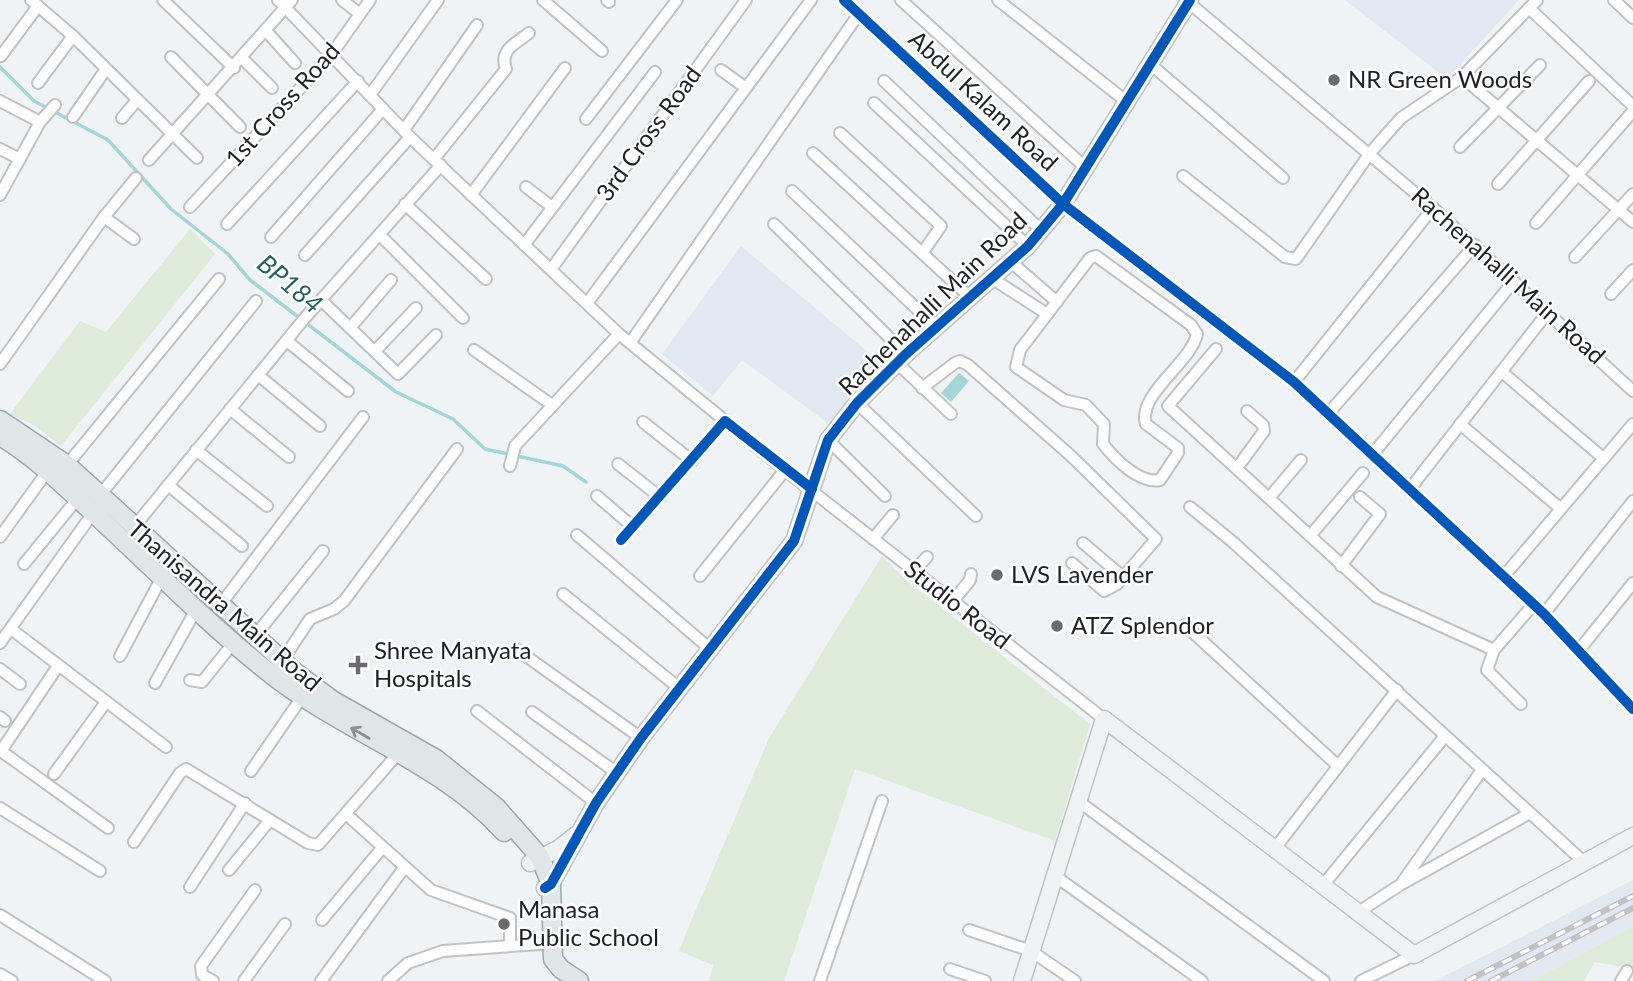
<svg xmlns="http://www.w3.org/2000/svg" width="1633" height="981" font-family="Lato,sans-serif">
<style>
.built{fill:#e2e8f1}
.green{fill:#deebda}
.water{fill:#a5d5d6}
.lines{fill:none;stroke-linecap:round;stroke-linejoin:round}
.stream{stroke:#a5d5d6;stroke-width:3.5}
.street-casing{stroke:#c0c2c4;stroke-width:14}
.secondary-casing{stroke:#c0c2c4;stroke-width:19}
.primary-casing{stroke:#9ba8ac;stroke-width:21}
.street{stroke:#fdfdfe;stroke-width:10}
.secondary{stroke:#eef2f3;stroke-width:16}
.primary{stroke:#e0e6e8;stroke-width:18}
.rail-casing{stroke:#c1c2c3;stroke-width:6}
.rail{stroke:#fff;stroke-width:3.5;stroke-dasharray:10;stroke-linecap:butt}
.cycleway-casing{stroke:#fff;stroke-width:15}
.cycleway{stroke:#0057b8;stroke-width:10}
.oneway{stroke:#8a8e90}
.poi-dot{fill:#696b6e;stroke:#fff;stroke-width:2.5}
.labels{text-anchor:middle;stroke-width:5;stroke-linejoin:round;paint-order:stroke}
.poi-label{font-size:24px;fill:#202224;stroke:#fff;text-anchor:start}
.street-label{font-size:24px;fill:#202224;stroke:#fff}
.water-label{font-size:26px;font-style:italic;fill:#275f60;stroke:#fff}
</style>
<rect width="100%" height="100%" fill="#f0f3f6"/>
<g class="built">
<polygon points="1345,0 1519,0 1447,79"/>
<polygon points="741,246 880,362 829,424 742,360 713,396 662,354"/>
<polygon points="1633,880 1633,926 1531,981 1435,981"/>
</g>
<g class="green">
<polygon points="190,229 215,254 61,446 34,425 10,414 80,321 106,332"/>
<polygon points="882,556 908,582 1090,724 1055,841 855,769 784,981 709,981 713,965 679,951 689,926 769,738"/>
<polygon points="1633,926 1633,969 1595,962 1584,981 1531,981"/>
</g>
<polygon class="water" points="959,373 969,381 951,402 941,393"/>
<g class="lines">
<polyline class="stream" points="0,67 34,101 108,140 171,209 228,254 250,280 396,392 453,419 485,449 563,466 586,482"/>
<g class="street-casing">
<g id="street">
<polyline points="31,0 73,36 197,158"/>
<polyline points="163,0 234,68"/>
<polyline points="278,0 410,137 619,334 785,470 1104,719"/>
<polyline points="342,0 360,14"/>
<polyline points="543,0 602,51"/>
<polyline points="607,0 609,2"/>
<polyline points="844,0 1063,204 1294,382 1544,614 1633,709"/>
<polyline points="901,0 1086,168"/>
<polyline points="998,0 1127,102"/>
<polyline points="1614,0 1633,18"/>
<polyline points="1188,2 1433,208 1633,391"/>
<polyline points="1529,8 1633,106"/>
<polyline points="266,31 295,63"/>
<polyline points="1,56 38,6"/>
<polyline points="171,57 240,127"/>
<polyline points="242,58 272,88"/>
<polyline points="1149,63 1283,178"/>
<polyline points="721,70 746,88"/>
<polyline points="1462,77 1633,222"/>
<polyline points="884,81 1042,231"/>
<polyline points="38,83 73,36"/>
<polyline points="370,95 438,0"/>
<polyline points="0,101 40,122"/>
<polyline points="874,103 1028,246"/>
<polyline points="73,117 106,69"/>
<polyline points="122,118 137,100"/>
<polyline points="586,119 677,0"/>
<polyline points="404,130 477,25"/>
<polyline points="840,133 941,226 923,252"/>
<polyline points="1460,147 1540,65"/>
<polyline points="0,149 20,159"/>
<polyline points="813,153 971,298"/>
<path d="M434 159 506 69C499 50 515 44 529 33"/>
<polyline points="149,160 292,0"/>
<polyline points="1183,176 1285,257 1296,259 1370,153 1401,118 1462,77 1537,0"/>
<polyline points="1498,184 1589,81"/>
<polyline points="526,187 552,207"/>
<polyline points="792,191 936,327"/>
<polyline points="0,195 40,122 55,105"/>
<polyline points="471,195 565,68"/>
<polyline points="405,204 486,279"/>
<polyline points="190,207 331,55 370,0"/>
<polyline points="104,217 134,239"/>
<polyline points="1536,223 1633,111"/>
<polyline points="227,224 358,81"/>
<polyline points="774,224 906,354"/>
<polyline points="380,235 463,318"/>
<polyline points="271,237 383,109"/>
<polyline points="524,245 655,72"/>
<polyline points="305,255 410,137"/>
<path d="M1096 256 1191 325 1197 334C1191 363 1137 394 1146 424L1178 448V453L1160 480C1139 484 1115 459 1103 444L1104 424 1086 405 1064 400 1016 367 1020 350 1090 258Z"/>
<polyline points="1575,257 1633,194"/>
<polyline points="1011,262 1057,302"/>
<polyline points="552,268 746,0"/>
<polyline points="993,279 1047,314"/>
<polyline points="1611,294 1633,270"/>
<polyline points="321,300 398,374 436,335"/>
<polyline points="588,302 811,0"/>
<polyline points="350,328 391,280"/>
<polyline points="287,341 348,391"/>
<polyline points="630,343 858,15"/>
<polyline points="1216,349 1168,406 1377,597 1494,650"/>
<polyline points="474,350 552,405"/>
<polyline points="375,351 416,308"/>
<polyline points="897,363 951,414"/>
<polyline points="0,364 104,217 136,178"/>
<polyline points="1502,372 1602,457"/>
<polyline points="258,375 320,426"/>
<polyline points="1294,382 1433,208"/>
<polyline points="922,388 955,363 960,361 968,365 1070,455 1156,539 1117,584 1104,591 1072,563"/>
<polyline points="857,403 976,516"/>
<polyline points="230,409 289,457"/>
<polyline points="1328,414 1475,245"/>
<polyline points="643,422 692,461"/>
<polyline points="1460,424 1560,508"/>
<polyline points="828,440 885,496"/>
<polyline points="196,450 267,506"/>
<polyline points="1372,455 1514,281"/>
<polyline points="618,464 660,497"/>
<polyline points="67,465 219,279"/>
<polyline points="510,466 515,446 619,334"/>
<polyline points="1237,468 1264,431 1263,425 1247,411"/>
<polyline points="168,485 242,546"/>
<polyline points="1409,490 1548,312"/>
<polyline points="101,494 256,301"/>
<polyline points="597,496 633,527"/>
<polyline points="1269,498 1301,460"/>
<polyline points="1190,507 1234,543 1585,863"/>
<polyline points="134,527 304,319 441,165"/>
<polyline points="577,535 709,648"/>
<polyline points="1310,536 1363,473"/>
<polyline points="0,537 49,469"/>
<polyline points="873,539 893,515"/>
<polyline points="621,540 725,421"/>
<polyline points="1083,543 1123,577"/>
<polyline points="24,564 78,498"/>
<polyline points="1341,566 1380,514 1360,497"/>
<polyline points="914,571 927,557"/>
<polyline points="700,576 785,470"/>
<polyline points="1504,576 1633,424"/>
<polyline points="563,594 679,688"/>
<polyline points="953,601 970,580 971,574"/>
<polyline points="221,604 363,417"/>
<polyline points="1544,614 1633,501"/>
<polyline points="1185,625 1337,765"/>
<polyline points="11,629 166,747"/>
<polyline points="254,637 323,551"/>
<polyline points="0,643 93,513"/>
<polyline points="516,649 641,738"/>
<polyline points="1580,649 1633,583"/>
<polyline points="120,656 162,577"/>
<polyline points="282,661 310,619 334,609 344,601 457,449"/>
<polyline points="58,666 1,751 108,828"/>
<polyline points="0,669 20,684"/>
<polyline points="190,680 202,682 234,642"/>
<polyline points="155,683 197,608"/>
<polyline points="1521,704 1487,670 1494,650 1534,604"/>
<polyline points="477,711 596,803"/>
<polyline points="532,712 617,773"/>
<polyline points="0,717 5,721"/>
<polyline points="251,771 302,697"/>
<polyline points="54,774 106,702"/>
<polyline points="1078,801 1324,981"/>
<polyline points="0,808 100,871"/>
<polyline points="346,814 431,890 510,918 510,946"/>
<polyline points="134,842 180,773 186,769 308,843 318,845 402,749"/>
<polyline points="1276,847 1397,690"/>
<polyline points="229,870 270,820"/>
<polyline points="1055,876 1202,981"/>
<polyline points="1403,881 1482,770"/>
<polyline points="1324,884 1445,736"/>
<polyline points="190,887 245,803"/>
<polyline points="1360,911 1400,885 1530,813"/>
<polyline points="0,915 105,981"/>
<polyline points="322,920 382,848"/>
<polyline points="969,930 1031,951 1075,981"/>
<polyline points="950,969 985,981"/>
<polyline points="0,974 12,981"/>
<polyline points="213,981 202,975 201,966 255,890"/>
<polyline points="244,981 285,924"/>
<polyline points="321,981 404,868"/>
<polyline points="388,981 408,963 443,951 553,943"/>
<polyline points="820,981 882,801"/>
<polyline points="1361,981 1414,955"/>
<polyline points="1621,981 1627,971"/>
</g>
</g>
<g class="secondary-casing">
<g id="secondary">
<polyline points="530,863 558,849 576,835"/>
<polyline points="545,888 551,884 596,803 641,738 794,541 828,440 857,403 906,354 1028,246 1063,204 1190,0"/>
<polyline points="1022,981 1104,719 1414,955 1633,836"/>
</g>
</g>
<g class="primary-casing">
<g id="primary">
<polyline points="0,420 67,465 296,673 332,700 436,759 496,807 540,857 551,884 553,959 561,969 579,981"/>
<path d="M0 436C38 459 66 488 98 517 154 569 208 624 267 671 341 731 440 761 504 832"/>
</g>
</g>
<use href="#street" class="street"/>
<use href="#secondary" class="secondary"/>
<use href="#primary" class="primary"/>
<g class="rail-casing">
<g id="rail">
<polyline points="1467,981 1633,896"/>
<polyline points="1491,981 1633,908"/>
</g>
</g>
<use href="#rail" class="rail"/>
<g class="cycleway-casing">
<g id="cycleway">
<polyline points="844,0 1063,204 1294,382 1544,614 1633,709"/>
<polyline points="621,540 725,421 812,489"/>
<polyline points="545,888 551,884 596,803 641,738 794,541 828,440 857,403 906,354 1028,246 1063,204 1190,0"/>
</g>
</g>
<use href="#cycleway" class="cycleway"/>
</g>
<defs><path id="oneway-shaft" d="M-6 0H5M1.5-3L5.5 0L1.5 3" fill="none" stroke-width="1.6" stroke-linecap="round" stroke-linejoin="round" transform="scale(1.75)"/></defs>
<use class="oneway" href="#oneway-shaft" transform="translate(360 733) rotate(-150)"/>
<g class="poi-dot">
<circle cx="1334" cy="80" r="7"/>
<circle cx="997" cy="575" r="7"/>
<circle cx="1057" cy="626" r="7"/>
<path d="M354.5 654.5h7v7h7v7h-7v7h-7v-7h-7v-7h7z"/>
<circle cx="504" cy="924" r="7"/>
</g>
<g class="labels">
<g class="poi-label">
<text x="1348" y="88">NR Green Woods</text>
<text x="1011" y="583">LVS Lavender</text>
<text x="1071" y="634">ATZ Splendor</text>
<text x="374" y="659">Shree Manyata<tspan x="374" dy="28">Hospitals</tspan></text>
<text x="518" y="918">Manasa<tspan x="518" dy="28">Public School</tspan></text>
</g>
<g class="street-label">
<text transform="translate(983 101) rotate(43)" y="8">Abdul Kalam Road</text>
<text transform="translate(283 105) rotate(-48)" y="8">1st Cross Road</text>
<text transform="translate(649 134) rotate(-54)" y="8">3rd Cross Road</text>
<text transform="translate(1508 276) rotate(42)" y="8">Rachenahalli Main Road</text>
<text transform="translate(933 304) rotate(-44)" y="8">Rachenahalli Main Road</text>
<text transform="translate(957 605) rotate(38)" y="8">Studio Road</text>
<text transform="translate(224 606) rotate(41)" y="8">Thanisandra Main Road</text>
</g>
<g class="water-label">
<text transform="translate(290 284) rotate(40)" y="9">BP184</text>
</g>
</g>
</svg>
